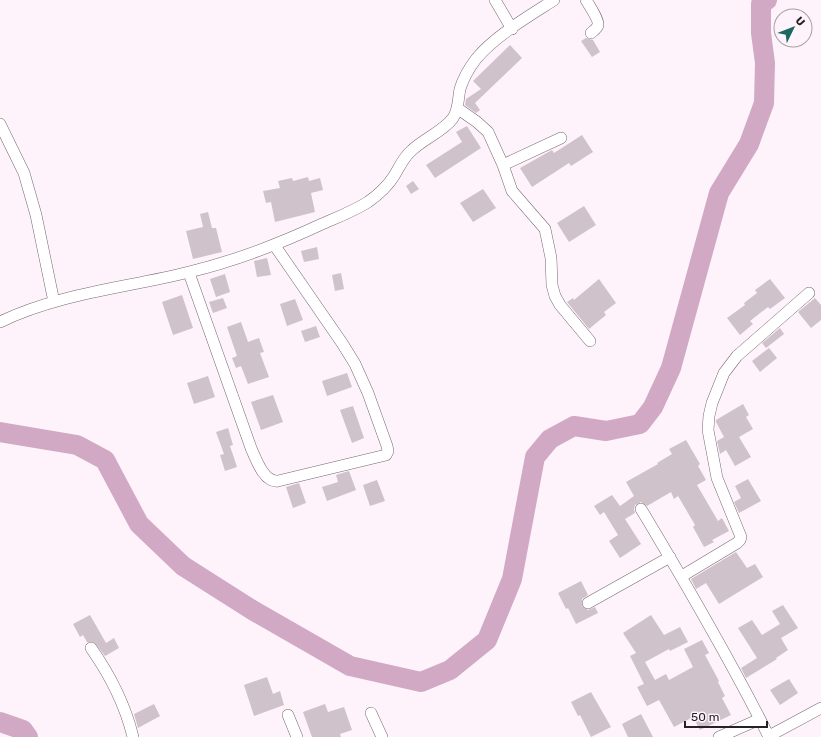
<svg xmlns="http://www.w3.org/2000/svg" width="821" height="737" viewBox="0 0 821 737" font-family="Rubik,sans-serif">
<rect width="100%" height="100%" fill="#fef3fa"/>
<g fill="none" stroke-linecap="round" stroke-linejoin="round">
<path stroke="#d1a9c5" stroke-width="20" d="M 0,432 L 77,445 L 105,460 L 139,524 L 183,566 L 254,611 L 350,666 L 421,682 L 450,670 L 487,640 L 512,579 L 535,457 L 550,439 L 574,426 L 606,431 L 640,424 L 653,407 L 671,368 L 719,193 L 749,144 L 764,103 L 765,63 L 761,33 L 761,4 L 767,0
M 0,722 L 23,730 L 28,737"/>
</g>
<path fill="#cfc2cb" d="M 586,38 L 593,40 L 600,52 L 592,57 L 581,41 Z
M 510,45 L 522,58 L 475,103 L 480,110 L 476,113 L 465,105 L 466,99 L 481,89 L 473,81 Z
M 467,126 L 481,148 L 435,178 L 426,165 L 462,142 L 456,132 Z
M 582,135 L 593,152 L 571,166 L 569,163 L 532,187 L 520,168 L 552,150 L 554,153 Z
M 308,177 L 309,181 L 320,178 L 323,190 L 311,193 L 315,212 L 275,222 L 271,202 L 266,203 L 263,191 L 280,188 L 278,181 L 292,178 L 293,181 Z
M 413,181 L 419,189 L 411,194 L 406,186 Z
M 483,189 L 496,208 L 473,222 L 460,203 Z
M 584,206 L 596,225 L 569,242 L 557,223 Z
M 208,212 L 212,228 L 216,228 L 222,252 L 193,259 L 186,231 L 203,227 L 200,214 Z
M 317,247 L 319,259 L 304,262 L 301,251 Z
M 267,258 L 271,275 L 257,277 L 254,261 Z
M 341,273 L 344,289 L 335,291 L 332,275 Z
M 225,274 L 230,292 L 216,297 L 210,279 Z
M 599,279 L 616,303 L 604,312 L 606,315 L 589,329 L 567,302 L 573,298 L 574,300 Z
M 770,279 L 785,298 L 770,309 L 768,307 L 750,321 L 753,324 L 740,335 L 727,318 L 745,305 L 744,303 L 757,293 L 755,290 Z
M 182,295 L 193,328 L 173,335 L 162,302 Z
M 223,298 L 227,308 L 213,313 L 209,302 Z
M 815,298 L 821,305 L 821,320 L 811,328 L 798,312 Z
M 295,299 L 303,320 L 287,326 L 280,304 Z
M 241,322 L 248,342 L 259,338 L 264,352 L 260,353 L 269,377 L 248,384 L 241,366 L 236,368 L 232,358 L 237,356 L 227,327 Z
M 316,326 L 320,337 L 305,342 L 301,331 Z
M 780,328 L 784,334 L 766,348 L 762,343 Z
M 769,348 L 777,358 L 760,372 L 752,361 Z
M 347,373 L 352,387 L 327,396 L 322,381 Z
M 208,376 L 215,397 L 194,404 L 187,383 Z
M 273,395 L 283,422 L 261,430 L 251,402 Z
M 743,404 L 749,415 L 746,417 L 753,429 L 739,437 L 751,457 L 735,466 L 726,450 L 720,454 L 717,441 L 724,437 L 716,422 L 716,420 Z
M 353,406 L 364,438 L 352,443 L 340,410 Z
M 228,428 L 233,445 L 230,446 L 237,467 L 225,471 L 220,455 L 224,454 L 216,432 Z
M 686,440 L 700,464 L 698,466 L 706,480 L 697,485 L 718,521 L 722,518 L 729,531 L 712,540 L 714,542 L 704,547 L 693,527 L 695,525 L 678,496 L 674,499 L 671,492 L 647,506 L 641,502 L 635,505 L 634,509 L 635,513 L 625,519 L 641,544 L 620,558 L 609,541 L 618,535 L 604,512 L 600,515 L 594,506 L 612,495 L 620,506 L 634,496 L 626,482 L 658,464 L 657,463 L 672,454 L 669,449 Z
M 349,471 L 356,490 L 327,501 L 322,487 L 338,482 L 336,475 Z
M 748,479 L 761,501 L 739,513 L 734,502 L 741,498 L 735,486 Z
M 377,480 L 385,501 L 370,506 L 363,485 Z
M 299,483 L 306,503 L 293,508 L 286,487 Z
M 736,552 L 747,568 L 755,564 L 763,577 L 719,604 L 706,583 L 696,589 L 691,579 Z
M 581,581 L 588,595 L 582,599 L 582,606 L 588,610 L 595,607 L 598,613 L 576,624 L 568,608 L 566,609 L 558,593 Z
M 783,605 L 798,628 L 781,638 L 788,650 L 776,658 L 777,659 L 746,678 L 741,668 L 757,658 L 738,628 L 752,620 L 762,635 L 780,624 L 772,611 Z
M 90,615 L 106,643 L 114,638 L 119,648 L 105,656 L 94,642 L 87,642 L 83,635 L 80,637 L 73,624 Z
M 651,615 L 664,635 L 680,627 L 688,642 L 670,651 L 669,649 L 645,662 L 655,680 L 666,674 L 669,680 L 693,667 L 684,649 L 702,640 L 709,653 L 705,655 L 719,681 L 718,682 L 725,696 L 722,698 L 731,715 L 700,730 L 693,717 L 674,727 L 659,700 L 647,706 L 637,687 L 644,684 L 630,656 L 636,653 L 623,633 Z
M 267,677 L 273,694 L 280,691 L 284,705 L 254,716 L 244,685 Z
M 789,679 L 798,693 L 780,705 L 770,690 Z
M 591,692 L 611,727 L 591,737 L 580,715 L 578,716 L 571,702 Z
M 154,704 L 160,716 L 138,728 L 134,714 Z
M 325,704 L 328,712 L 344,707 L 352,730 L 340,734 L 341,737 L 312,737 L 303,712 Z
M 641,714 L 653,737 L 628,737 L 622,724 Z"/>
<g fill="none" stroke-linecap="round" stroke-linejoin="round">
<defs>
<path id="minor" d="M 495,0 L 512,29
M 586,0 C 589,5 599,20 598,25 C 597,29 593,31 591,33
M 457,108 L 477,122 L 488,132 L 503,165 L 512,191 L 545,229 L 551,258 L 552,285 L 555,296 L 560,305 L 590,341
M 0,124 L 24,173 L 36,215 L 54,302
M 503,165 L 561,138
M 189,273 L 251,448 C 256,459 264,483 278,481 L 386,455 L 388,451 L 387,446 L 368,393 L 355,364 L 342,343 L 275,246
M 0,322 C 60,293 126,288 189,272 C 235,261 279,244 322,224 C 338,217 354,211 368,202 C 378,195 387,187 394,176 C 399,168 403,158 411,151 C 423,139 444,131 453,118 C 459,109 458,98 460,89 C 463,79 470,67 476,59 C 495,36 529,16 554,0
M 641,509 C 686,584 730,659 769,737
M 682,576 L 737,543 L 740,540 L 741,537 L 717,478 L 708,430 L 709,416 L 712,403 L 724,373 L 737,356 L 809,293
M 588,603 L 670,557
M 91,648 C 110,675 125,704 133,737
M 371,713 L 382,737
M 288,715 L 297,737
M 769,736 L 821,708
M 719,737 L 760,719"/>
</defs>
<use href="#minor" stroke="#756971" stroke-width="12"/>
<use href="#minor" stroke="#fff" stroke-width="11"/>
</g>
<g transform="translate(793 28) rotate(47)"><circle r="19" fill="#fef3fa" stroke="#a89fa4"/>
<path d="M0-3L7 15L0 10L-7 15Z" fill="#1c6761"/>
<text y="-6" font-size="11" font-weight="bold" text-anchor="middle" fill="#262124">U</text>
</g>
<path d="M685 721v6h82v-6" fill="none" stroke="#262124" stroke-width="2"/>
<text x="691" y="721" font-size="12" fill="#262124" stroke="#fef3fa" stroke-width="3" paint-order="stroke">50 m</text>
</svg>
